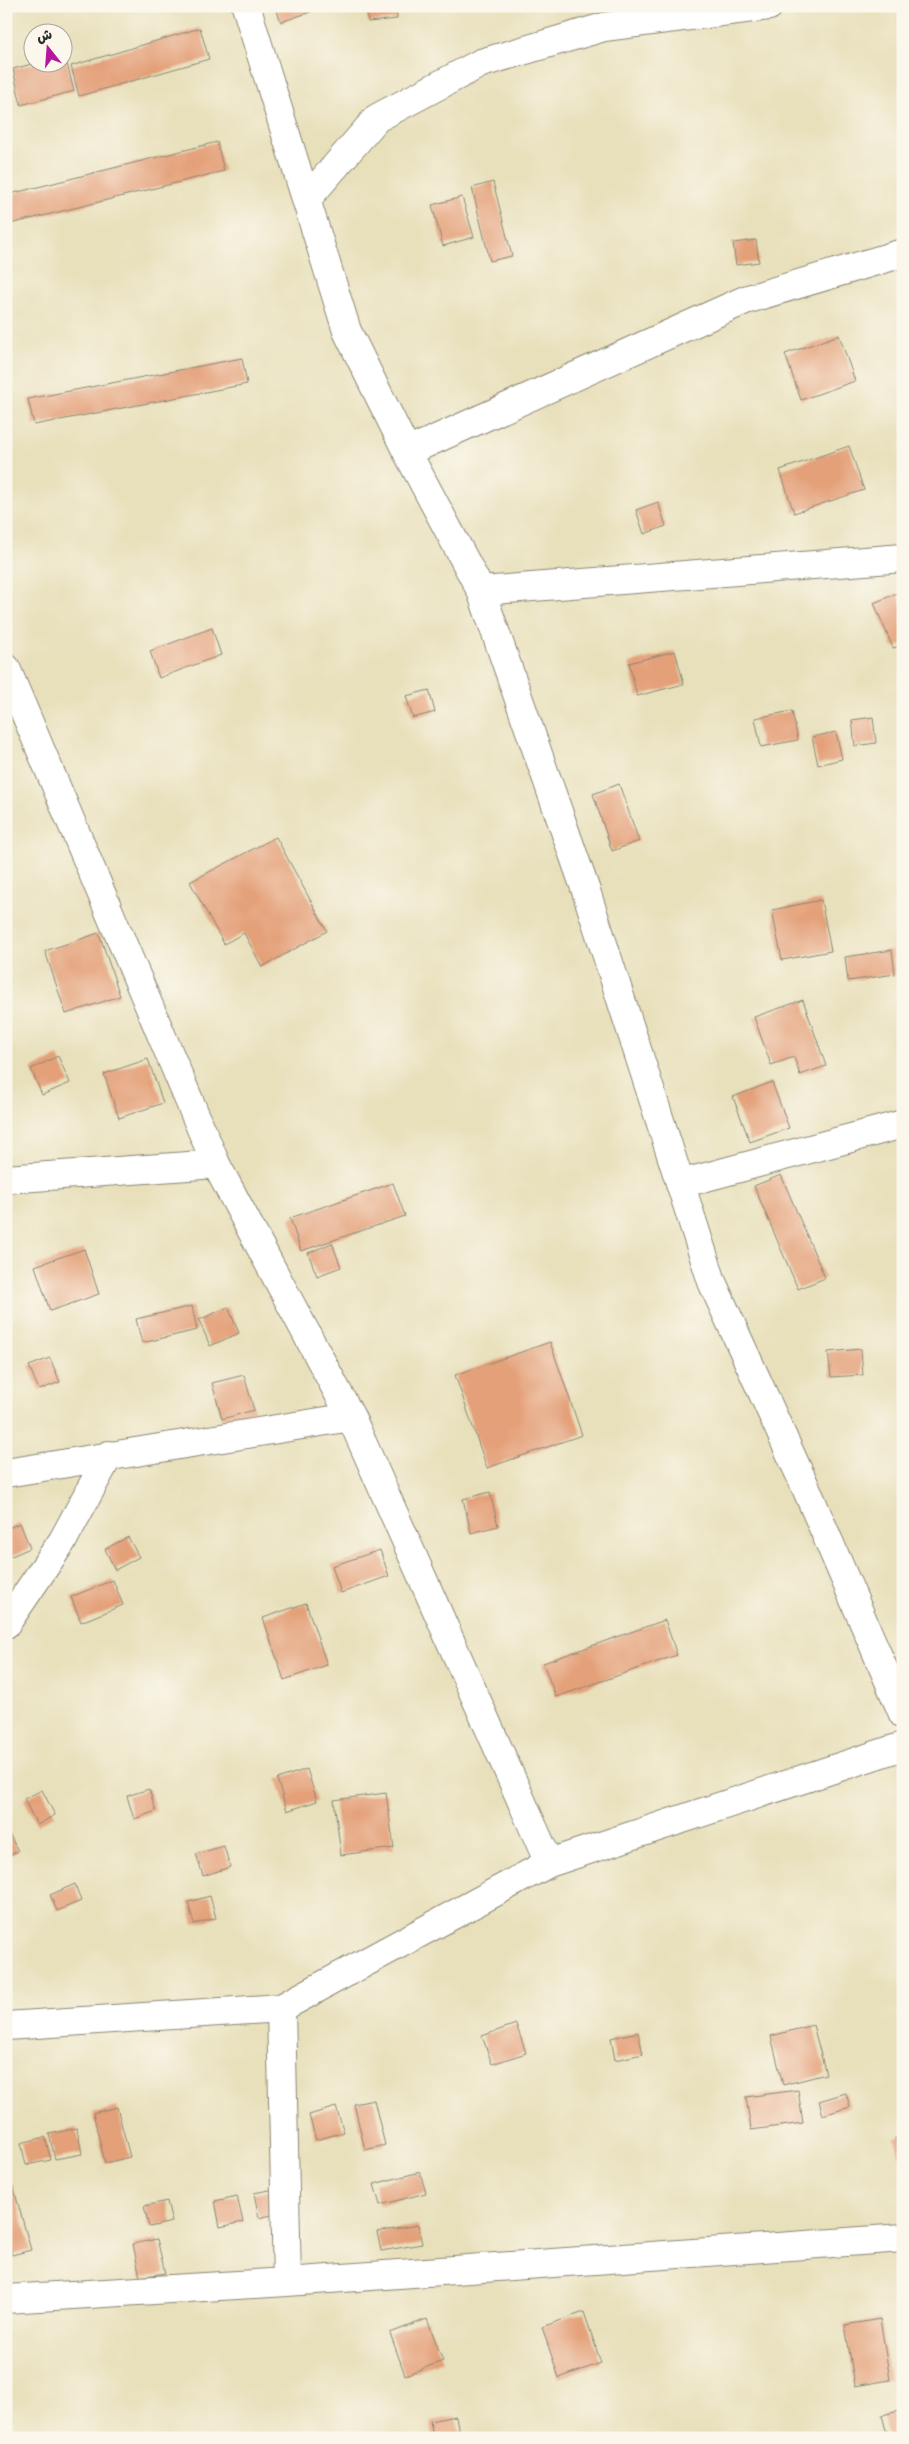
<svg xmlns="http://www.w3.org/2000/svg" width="909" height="2444" viewBox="0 0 909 2444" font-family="'Architects Daughter','Playpen Sans Arabic',sans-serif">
<rect width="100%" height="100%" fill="#fbf7ec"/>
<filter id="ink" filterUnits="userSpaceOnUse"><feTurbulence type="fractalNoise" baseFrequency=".02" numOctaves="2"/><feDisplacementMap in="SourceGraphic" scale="10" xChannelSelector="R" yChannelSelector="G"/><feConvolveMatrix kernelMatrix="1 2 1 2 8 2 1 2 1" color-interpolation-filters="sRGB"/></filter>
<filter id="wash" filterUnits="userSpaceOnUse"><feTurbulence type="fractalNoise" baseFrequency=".0096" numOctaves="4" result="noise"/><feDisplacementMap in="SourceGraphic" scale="20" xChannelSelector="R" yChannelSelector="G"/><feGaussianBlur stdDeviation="1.12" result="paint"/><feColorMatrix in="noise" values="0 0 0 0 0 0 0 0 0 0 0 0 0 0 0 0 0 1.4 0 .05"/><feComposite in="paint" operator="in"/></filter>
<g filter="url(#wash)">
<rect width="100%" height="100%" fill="#e8e0bb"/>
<g id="blocks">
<path fill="#e4a079" d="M 275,6 L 311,6 L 313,11 L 281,22 Z
M 366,6 L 396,6 L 397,19 L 368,22 Z
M 200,28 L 209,59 L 79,96 L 71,66 Z
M 62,56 L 65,56 L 74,91 L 21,105 L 13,69 L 39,62 L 62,62 Z
M 217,142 L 224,171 L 6,225 L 6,195 Z
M 493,182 L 512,256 L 490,261 L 472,188 Z
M 462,197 L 474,237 L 443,246 L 432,205 Z
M 756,240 L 759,262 L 736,265 L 733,243 Z
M 839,335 L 855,381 L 801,400 L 785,354 Z
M 242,358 L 247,384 L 34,425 L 28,399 Z
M 849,446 L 864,490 L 794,513 L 780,470 Z
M 658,502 L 666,526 L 644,534 L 636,510 Z
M 897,593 L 903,606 L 903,645 L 893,648 L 874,603 Z
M 212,628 L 221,655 L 159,678 L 150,651 Z
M 675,651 L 684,684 L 637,696 L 629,663 Z
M 429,690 L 435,712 L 413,718 L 406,696 Z
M 792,711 L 798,740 L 761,747 L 755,718 Z
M 873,717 L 876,743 L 855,746 L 852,720 Z
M 836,732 L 842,759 L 818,765 L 812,737 Z
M 619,784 L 639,841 L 612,851 L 593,794 Z
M 276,837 L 327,931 L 262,967 L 244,933 L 224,944 L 190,882 Z
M 821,900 L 831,951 L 782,960 L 772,910 Z
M 99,933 L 120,996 L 66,1014 L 45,951 Z
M 892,950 L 895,974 L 848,981 L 845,957 Z
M 803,1000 L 826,1066 L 800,1075 L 794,1057 L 771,1065 L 754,1017 Z
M 58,1056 L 70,1083 L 42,1095 L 31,1069 Z
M 148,1059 L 163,1103 L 119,1118 L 104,1074 Z
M 772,1082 L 789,1128 L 750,1142 L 733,1097 Z
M 781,1175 L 825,1278 L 798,1289 L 754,1186 Z
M 393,1183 L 405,1216 L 301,1251 L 290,1218 Z
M 332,1243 L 341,1267 L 317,1276 L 308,1253 Z
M 84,1249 L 99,1294 L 50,1311 L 35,1266 Z
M 192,1306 L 197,1330 L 142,1343 L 136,1319 Z
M 228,1307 L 239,1333 L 210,1346 L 199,1320 Z
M 550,1342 L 582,1435 L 487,1468 L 455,1375 Z
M 861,1349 L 863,1375 L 831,1377 L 828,1352 Z
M 50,1358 L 60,1382 L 39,1390 L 29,1366 Z
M 244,1375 L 254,1410 L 222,1419 L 212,1383 Z
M 490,1492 L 498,1526 L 471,1533 L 463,1499 Z
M 20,1523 L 30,1548 L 7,1558 L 6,1529 Z
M 128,1537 L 139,1557 L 115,1570 L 105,1549 Z
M 380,1550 L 389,1576 L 341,1593 L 332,1566 Z
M 113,1580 L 123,1605 L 81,1622 L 71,1597 Z
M 306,1603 L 327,1665 L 284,1680 L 263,1618 Z
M 665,1620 L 677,1655 L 556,1697 L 543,1663 Z
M 307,1769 L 317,1801 L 287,1811 L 277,1779 Z
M 149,1789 L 156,1811 L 134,1819 L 127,1796 Z
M 42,1790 L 55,1815 L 37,1825 L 24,1799 Z
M 386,1793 L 394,1848 L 341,1855 L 334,1800 Z
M 6,1828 L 18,1851 L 6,1857 Z
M 224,1846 L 230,1867 L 203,1876 L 196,1854 Z
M 75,1884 L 81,1901 L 57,1911 L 50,1895 Z
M 210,1896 L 216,1918 L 194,1924 L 188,1902 Z
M 516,2024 L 526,2053 L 492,2064 L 482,2036 Z
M 813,2025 L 826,2074 L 783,2085 L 771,2036 Z
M 638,2032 L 643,2054 L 615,2060 L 611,2038 Z
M 798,2090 L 803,2123 L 751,2130 L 746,2097 Z
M 846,2093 L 850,2107 L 823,2115 L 819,2101 Z
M 374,2100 L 385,2145 L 365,2150 L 354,2104 Z
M 117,2107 L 130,2157 L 105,2163 L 93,2113 Z
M 336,2107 L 344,2132 L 316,2140 L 309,2115 Z
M 77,2128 L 82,2154 L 55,2159 L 49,2134 Z
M 903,2136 L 903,2163 L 902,2163 L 895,2138 Z
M 45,2137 L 51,2160 L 26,2165 L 21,2143 Z
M 420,2172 L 426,2193 L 380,2205 L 374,2184 Z
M 13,2186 L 31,2250 L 12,2255 L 6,2232 L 6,2187 Z
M 275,2189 L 280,2213 L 259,2218 L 254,2193 Z
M 237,2196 L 243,2222 L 220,2227 L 215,2201 Z
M 167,2201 L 172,2222 L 149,2227 L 144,2206 Z
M 418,2225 L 422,2244 L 381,2251 L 377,2232 Z
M 157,2239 L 165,2273 L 140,2277 L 133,2244 Z
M 584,2312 L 601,2363 L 559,2378 L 542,2327 Z
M 427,2319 L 443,2361 L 405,2375 L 390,2333 Z
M 880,2319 L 890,2380 L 855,2386 L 845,2325 Z
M 903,2410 L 903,2438 L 888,2438 L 882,2415 Z
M 456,2416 L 460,2438 L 433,2438 L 430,2421 Z"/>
</g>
</g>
<g filter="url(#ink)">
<use href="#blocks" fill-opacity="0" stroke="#8a8673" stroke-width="1"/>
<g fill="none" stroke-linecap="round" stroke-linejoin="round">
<defs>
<path id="minor" d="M 246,6 L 347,331 L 407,452 L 481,591 L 586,891 L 712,1282 L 806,1488 L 903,1714
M 306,200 L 377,118 L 481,63 L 604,27 L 769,6
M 407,452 L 745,300 L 903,253
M 481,591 L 903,558
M 6,668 L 216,1164 L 351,1417 L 549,1863
M 6,1179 L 216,1164
M 680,1184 L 903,1124
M 6,1473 L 351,1417
M 6,1624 L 63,1540 L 109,1455
M 281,2008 L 287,2282
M 6,2026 L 281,2008 L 549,1863 L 903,1746
M 6,2299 L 287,2282 L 903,2238"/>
</defs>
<use href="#minor" stroke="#8a8673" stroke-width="30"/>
<use href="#minor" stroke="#fff" stroke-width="28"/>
</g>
</g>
<rect width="909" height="2444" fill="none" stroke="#fbf7ec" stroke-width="25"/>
<g transform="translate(48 48) rotate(343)"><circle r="24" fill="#fbf7ec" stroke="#a8a59f"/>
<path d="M0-4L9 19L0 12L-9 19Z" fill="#b5179e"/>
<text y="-8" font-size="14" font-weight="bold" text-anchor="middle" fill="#2b2b2b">ش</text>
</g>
</svg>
